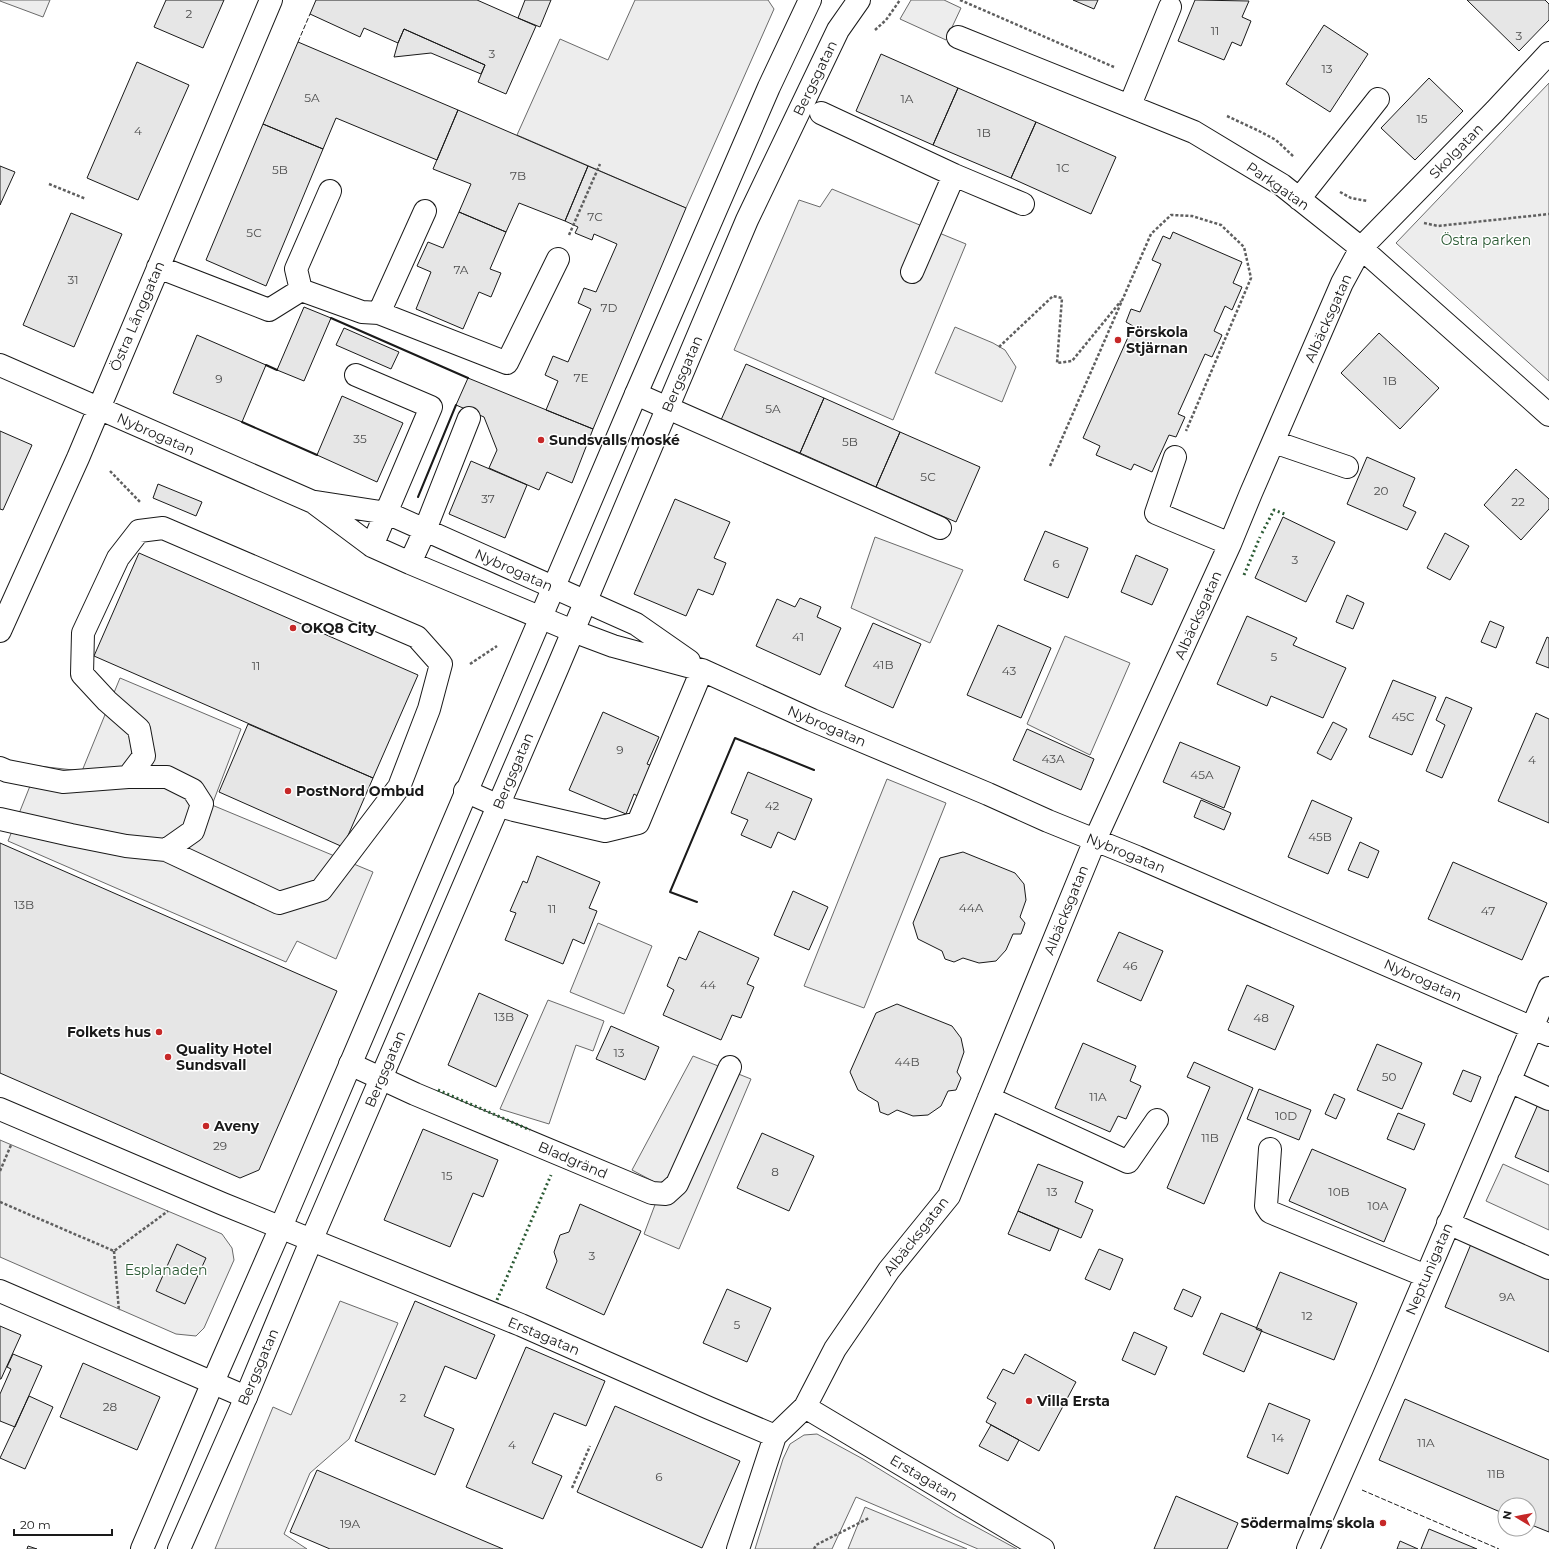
<svg xmlns="http://www.w3.org/2000/svg" width="1549" height="1549" viewBox="0 0 1549 1549" font-family="Montserrat,sans-serif">
<rect width="100%" height="100%" fill="#fff"/>
<path fill="#ededed" stroke="#6a6a6a" d="M 0,0 L 50,0 L 43,17 L 0,1 Z
M 635,0 L 768,0 L 774,9 L 686,208 L 517,135 L 560,39 L 608,60 Z
M 911,0 L 944,0 L 961,8 L 946,40 L 900,19 Z
M 1549,83 L 1549,381 L 1396,243 Z
M 832,189 L 966,244 L 893,420 L 734,350 L 799,200 L 820,207 Z
M 955,327 L 993,343 L 1005,350 L 1016,367 L 1002,402 L 935,373 Z
M 875,537 L 963,570 L 930,643 L 851,608 Z
M 1065,636 L 1130,663 L 1090,755 L 1027,724 Z
M 120,678 L 241,729 L 212,805 L 373,872 L 336,959 L 297,941 L 286,962 L 8,841 L 38,766 L 82,771 Z
M 887,779 L 946,803 L 864,1008 L 804,986 Z
M 598,923 L 652,946 L 624,1014 L 570,992 Z
M 548,1000 L 604,1021 L 593,1051 L 576,1045 L 549,1124 L 500,1109 Z
M 693,1056 L 751,1079 L 679,1249 L 644,1234 L 662,1186 L 632,1170 Z
M 0,1140 L 222,1234 L 232,1248 L 234,1260 L 204,1328 L 196,1336 L 176,1334 L 0,1257 Z
M 1503,1164 L 1549,1185 L 1549,1230 L 1486,1201 Z
M 340,1301 L 398,1323 L 349,1439 L 310,1473 L 284,1534 L 307,1549 L 215,1549 L 273,1407 L 291,1415 Z
M 817,1434 L 863,1459 L 956,1516 L 1017,1549 L 978,1549 L 856,1497 L 832,1549 L 755,1549 L 783,1459 L 790,1444 L 804,1435 Z
M 865,1507 L 967,1549 L 848,1549 Z"/>
<path fill="#e6e6e6" stroke="#1a1a1a" d="M 166,0 L 224,0 L 203,48 L 154,27 Z
M 316,0 L 477,0 L 536,26 L 506,94 L 478,82 L 485,65 L 404,29 L 398,43 L 364,28 L 360,37 L 310,14 Z
M 525,0 L 551,0 L 540,27 L 518,18 Z
M 1073,0 L 1098,0 L 1094,9 Z
M 1195,0 L 1249,1 L 1242,17 L 1251,21 L 1241,46 L 1232,42 L 1224,60 L 1178,41 Z
M 1467,0 L 1545,0 L 1549,4 L 1549,20 L 1519,51 Z
M 1324,25 L 1368,54 L 1330,112 L 1286,84 Z
M 404,29 L 485,65 L 481,74 L 431,53 L 394,57 L 398,43 Z
M 298,42 L 458,110 L 437,160 L 336,118 L 323,149 L 263,124 Z
M 881,54 L 958,88 L 933,145 L 856,111 Z
M 137,62 L 189,85 L 138,200 L 87,178 Z
M 1429,78 L 1463,111 L 1415,160 L 1381,128 Z
M 958,88 L 1036,122 L 1011,178 L 933,145 Z
M 458,110 L 588,166 L 565,221 L 519,203 L 506,232 L 459,212 L 471,184 L 433,169 Z
M 1036,122 L 1116,157 L 1091,214 L 1011,178 Z
M 263,124 L 323,149 L 266,286 L 206,260 Z
M 0,166 L 15,172 L 0,205 Z
M 588,166 L 686,208 L 593,429 L 546,410 L 558,381 L 545,375 L 553,356 L 568,362 L 591,309 L 578,303 L 584,288 L 596,292 L 617,244 L 594,234 L 592,240 L 575,233 L 578,227 L 565,221 Z
M 459,212 L 506,232 L 490,269 L 501,273 L 491,297 L 479,292 L 463,329 L 416,309 L 431,272 L 417,266 L 428,242 L 443,248 Z
M 71,213 L 122,234 L 74,347 L 23,325 Z
M 1173,232 L 1242,262 L 1233,283 L 1242,287 L 1232,310 L 1225,306 L 1214,331 L 1222,335 L 1212,357 L 1205,354 L 1178,414 L 1185,417 L 1176,437 L 1169,435 L 1152,472 L 1134,464 L 1131,470 L 1096,455 L 1100,446 L 1083,438 L 1133,326 L 1126,322 L 1131,309 L 1140,312 L 1161,264 L 1152,260 L 1163,236 L 1170,239 Z
M 304,307 L 331,318 L 304,381 L 277,370 Z
M 344,328 L 399,352 L 391,369 L 336,345 Z
M 1379,333 L 1439,388 L 1400,429 L 1341,373 Z
M 197,335 L 266,365 L 242,422 L 173,393 Z
M 746,364 L 824,398 L 800,453 L 721,420 Z
M 468,378 L 593,429 L 572,483 L 547,472 L 539,490 L 489,468 L 497,450 L 484,417 L 456,405 Z
M 342,396 L 403,423 L 377,482 L 317,455 Z
M 824,398 L 900,432 L 876,487 L 800,453 Z
M 0,431 L 32,445 L 3,510 L 0,509 Z
M 900,432 L 980,467 L 956,522 L 876,487 Z
M 1367,457 L 1415,478 L 1403,506 L 1416,512 L 1407,530 L 1347,504 Z
M 471,461 L 527,485 L 505,538 L 449,514 Z
M 1516,469 L 1549,499 L 1549,509 L 1521,540 L 1484,505 Z
M 158,484 L 202,502 L 196,516 L 153,498 Z
M 675,499 L 730,522 L 714,558 L 726,563 L 713,595 L 698,589 L 686,616 L 634,594 Z
M 1283,517 L 1335,542 L 1306,602 L 1255,578 Z
M 1045,531 L 1088,548 L 1068,598 L 1024,580 Z
M 1445,533 L 1469,546 L 1450,580 L 1427,568 Z
M 139,553 L 418,675 L 373,778 L 94,656 Z
M 1136,555 L 1168,569 L 1152,605 L 1121,592 Z
M 1347,595 L 1364,603 L 1353,629 L 1336,622 Z
M 800,598 L 821,607 L 817,617 L 841,628 L 820,675 L 756,646 L 777,599 L 795,607 Z
M 1247,616 L 1297,638 L 1293,645 L 1346,668 L 1323,718 L 1271,696 L 1267,706 L 1217,684 Z
M 1490,621 L 1504,627 L 1496,648 L 1481,642 Z
M 873,623 L 921,644 L 893,708 L 845,686 Z
M 998,625 L 1051,648 L 1021,718 L 967,695 Z
M 1547,637 L 1549,638 L 1549,668 L 1536,663 Z
M 1393,680 L 1436,697 L 1412,755 L 1369,737 Z
M 1446,697 L 1472,708 L 1442,778 L 1426,771 L 1445,725 L 1436,720 Z
M 603,712 L 659,737 L 647,764 L 657,768 L 643,799 L 634,794 L 626,814 L 569,790 Z
M 1536,713 L 1549,719 L 1549,823 L 1498,801 Z
M 1333,722 L 1347,729 L 1331,760 L 1317,753 Z
M 248,724 L 373,778 L 343,847 L 219,792 Z
M 1027,729 L 1094,759 L 1081,790 L 1013,760 Z
M 1180,742 L 1240,767 L 1224,808 L 1163,782 Z
M 748,772 L 812,799 L 795,840 L 778,832 L 771,848 L 741,835 L 748,820 L 731,813 Z
M 1201,800 L 1231,813 L 1224,830 L 1194,817 Z
M 1312,800 L 1352,818 L 1328,874 L 1288,857 Z
M 1360,842 L 1379,851 L 1368,878 L 1348,870 Z
M 0,843 L 337,991 L 259,1170 L 240,1178 L 0,1073 Z
M 963,852 L 1015,873 L 1024,884 L 1026,900 L 1020,917 L 1025,923 L 1021,934 L 1013,934 L 1006,950 L 996,961 L 979,963 L 963,958 L 954,962 L 945,959 L 942,951 L 918,939 L 913,923 L 940,858 Z
M 537,856 L 600,882 L 589,908 L 597,911 L 584,944 L 573,939 L 563,964 L 505,940 L 516,913 L 510,911 L 523,881 L 527,883 Z
M 1453,862 L 1547,903 L 1522,960 L 1428,919 Z
M 793,891 L 828,907 L 809,950 L 774,935 Z
M 699,931 L 759,958 L 747,984 L 754,987 L 741,1018 L 732,1015 L 721,1040 L 663,1015 L 674,990 L 667,986 L 679,957 L 686,960 Z
M 1119,932 L 1163,951 L 1141,1001 L 1097,981 Z
M 1247,985 L 1294,1006 L 1275,1050 L 1228,1030 Z
M 479,993 L 528,1015 L 496,1087 L 448,1065 Z
M 897,1004 L 952,1026 L 961,1038 L 964,1052 L 957,1072 L 961,1078 L 956,1090 L 948,1091 L 941,1106 L 928,1115 L 913,1116 L 897,1110 L 888,1115 L 880,1112 L 878,1102 L 858,1090 L 850,1072 L 876,1013 Z
M 611,1026 L 659,1047 L 645,1080 L 596,1059 Z
M 1083,1043 L 1136,1066 L 1130,1081 L 1141,1086 L 1126,1119 L 1118,1116 L 1110,1132 L 1055,1108 Z
M 1377,1044 L 1422,1063 L 1402,1109 L 1357,1090 Z
M 1194,1062 L 1253,1088 L 1204,1204 L 1167,1188 L 1210,1087 L 1187,1077 Z
M 1463,1070 L 1481,1077 L 1471,1102 L 1453,1094 Z
M 1259,1089 L 1311,1110 L 1299,1140 L 1247,1119 Z
M 1334,1094 L 1345,1099 L 1336,1119 L 1325,1114 Z
M 1539,1102 L 1549,1106 L 1549,1172 L 1515,1157 Z
M 1398,1113 L 1425,1124 L 1414,1150 L 1387,1139 Z
M 423,1129 L 498,1160 L 483,1197 L 473,1193 L 450,1247 L 384,1220 Z
M 762,1133 L 814,1156 L 789,1211 L 737,1188 Z
M 1312,1149 L 1406,1189 L 1384,1242 L 1289,1201 Z
M 1038,1164 L 1083,1182 L 1075,1202 L 1093,1210 L 1081,1238 L 1018,1211 Z
M 580,1204 L 641,1231 L 604,1315 L 546,1288 L 557,1261 L 554,1252 L 560,1235 L 569,1232 Z
M 1018,1211 L 1059,1229 L 1050,1251 L 1008,1234 Z
M 177,1244 L 206,1258 L 185,1304 L 156,1291 Z
M 1471,1244 L 1549,1277 L 1549,1352 L 1445,1307 Z
M 1099,1249 L 1123,1259 L 1110,1290 L 1085,1279 Z
M 1280,1272 L 1357,1303 L 1334,1360 L 1256,1329 Z
M 727,1289 L 771,1308 L 747,1362 L 703,1343 Z
M 1183,1289 L 1201,1297 L 1192,1317 L 1174,1309 Z
M 415,1301 L 495,1335 L 476,1379 L 445,1366 L 424,1416 L 454,1429 L 435,1475 L 355,1441 Z
M 1221,1313 L 1262,1330 L 1244,1372 L 1203,1354 Z
M 0,1326 L 21,1335 L 1,1379 L 0,1379 Z
M 1134,1332 L 1167,1347 L 1155,1375 L 1122,1360 Z
M 526,1347 L 605,1381 L 586,1426 L 554,1413 L 532,1463 L 562,1476 L 543,1519 L 466,1487 Z
M 13,1354 L 42,1366 L 15,1427 L 0,1421 L 0,1394 L 11,1369 L 7,1367 Z
M 1025,1354 L 1076,1382 L 1039,1451 L 986,1422 L 996,1403 L 987,1398 L 1003,1369 L 1014,1374 Z
M 83,1363 L 160,1397 L 137,1450 L 60,1417 Z
M 29,1396 L 53,1407 L 25,1469 L 0,1458 Z
M 1405,1399 L 1549,1460 L 1549,1532 L 1529,1524 L 1529,1505 L 1505,1505 L 1505,1514 L 1379,1460 Z
M 1269,1403 L 1310,1420 L 1288,1474 L 1247,1457 Z
M 615,1406 L 740,1461 L 702,1548 L 577,1492 Z
M 991,1425 L 1019,1440 L 1008,1461 L 979,1446 Z
M 317,1470 L 503,1549 L 330,1549 L 290,1532 Z
M 1176,1496 L 1238,1523 L 1227,1549 L 1154,1549 Z
M 1429,1529 L 1477,1549 L 1421,1549 Z
M 1400,1541 L 1418,1549 L 1397,1549 Z
M 28,1546 L 37,1549 L 27,1549 Z"/>
<g fill="none" stroke-linecap="round" stroke-linejoin="round">
<defs>
<path id="minor" d="M 958,37 L 1194,132 L 1282,185 L 1361,248 L 1549,415
M 1130,105 L 1170,7
M 821,113 L 954,175 L 1023,204
M 1299,199 L 1378,99
M 158,267 L 269,310 L 301,290 L 362,312 L 379,313 L 507,363 L 558,259
M 912,272 L 954,175
M 301,290 L 296,269 L 330,191
M 379,313 L 425,211
M 0,365 L 313,502 L 372,546 L 410,563 L 573,631 L 613,646 L 702,670 L 812,720 L 988,794 L 1048,821 L 1137,857 L 1549,1035
M 356,375 L 431,407 L 372,546
M 636,394 L 940,528
M 1274,442 L 1347,467
M 1175,457 L 1156,513 L 1230,544
M 316,502 L 387,513 L 636,624 L 689,661
M 410,563 L 425,530 L 469,418
M 0,631 L 78,458 L 271,0
M 0,768 L 7,771 L 63,782 L 128,777 L 167,777 L 193,790 L 202,804 L 193,831 L 166,850 L 126,846 L 71,835 L 0,819
M 128,777 L 144,756 L 139,729 L 107,701 L 82,674 L 83,633 L 118,558 L 139,531 L 163,528 L 417,637 L 441,664 L 429,709 L 399,787 L 321,890 L 279,903 L 166,850
M 465,791 L 499,806 L 514,810 L 605,831 L 638,823 L 702,670
M 350,1064 L 415,1094 L 652,1193 L 666,1194 L 677,1184 L 730,1067
M 1509,1081 L 1549,1099
M 989,1098 L 1128,1162 L 1157,1120
M 0,1109 L 223,1204 L 521,1325 L 709,1408 L 775,1436
M 1270,1149 L 1266,1206 L 1270,1212 L 1426,1276
M 1448,1223 L 1549,1268
M 0,1291 L 246,1397
M 805,1407 L 1043,1549
M 738,1549 L 775,1436 L 805,1407 L 835,1349 L 889,1270 L 949,1196 L 1095,840 L 1230,544 L 1251,493 L 1342,283 L 1361,248 L 1495,111 L 1549,53
M 1308,1549 L 1383,1378 L 1549,988"/>
<path id="highway" d="M 142,1549 L 213,1382 L 284,1220 L 636,394 L 769,87 L 810,0
M 179,1549 L 246,1397 L 311,1241 L 557,669 L 747,220 L 838,30 L 859,0"/>
</defs>
<use href="#minor" stroke="#1a1a1a" stroke-width="24"/>
<use href="#highway" stroke="#1a1a1a" stroke-width="24"/>
<path stroke="#5f5f5f" stroke-width="2.5" stroke-dasharray="3 2" stroke-linecap="butt" d="M 960,0 L 1114,67
M 875,30 L 886,20 L 900,0
M 1227,116 L 1259,131 L 1276,140 L 1294,157
M 49,184 L 86,199
M 1340,192 L 1351,198 L 1367,201
M 1424,223 L 1438,226 L 1549,214
M 569,235 L 600,164
M 999,347 L 1053,296 L 1062,298 L 1057,363 L 1072,361 L 1121,301
M 1050,466 L 1151,234 L 1171,215 L 1192,216 L 1221,225 L 1244,247 L 1251,278 L 1186,431
M 110,471 L 140,502
M 470,664 L 497,646
M 0,1171 L 11,1145
M 0,1202 L 114,1251 L 168,1211
M 114,1251 L 119,1311
M 572,1488 L 590,1446
M 814,1549 L 816,1545 L 869,1518"/>
<use href="#minor" stroke="#fff" stroke-width="22"/>
<use href="#highway" stroke="#fff" stroke-width="22"/>
<path stroke="#2b5a34" stroke-width="3" stroke-dasharray="2 3" stroke-linecap="butt" d="M 1262,533 L 1274,510 L 1287,515
M 1244,575 L 1260,537
M 438,1090 L 530,1130
M 497,1300 L 551,1175"/>
<path stroke="#1a1a1a" stroke-width="1" stroke-dasharray="5 2" stroke-linecap="butt" d="M 298,42 L 310,14
M 1362,1490 L 1499,1549"/>
<path stroke="#1a1a1a" stroke-width="2" d="M 331,318 L 468,378
M 266,365 L 277,370
M 242,422 L 317,455
M 418,497 L 456,405
M 697,902 L 670,892 L 735,738 L 814,770"/>
</g>
<g fill="#c62828" stroke="#fff" stroke-width="1.5">
<circle cx="1118" cy="340" r="4"/>
<circle cx="541" cy="440" r="4"/>
<circle cx="293" cy="628" r="4"/>
<circle cx="288" cy="791" r="4"/>
<circle cx="159" cy="1032" r="4"/>
<circle cx="168" cy="1057" r="4"/>
<circle cx="206" cy="1126" r="4"/>
<circle cx="1029" cy="1401" r="4"/>
<circle cx="1383" cy="1523" r="4"/>
</g>
<g text-anchor="middle" stroke-width="3" stroke-linejoin="round" paint-order="stroke">
<g font-size="12" fill="#4d4d4d">
<text x="189" y="18">2</text>
<text x="1215" y="35">11</text>
<text x="1519" y="40">3</text>
<text x="492" y="58">3</text>
<text x="1327" y="73">13</text>
<text x="312" y="102">5A</text>
<text x="907" y="103">1A</text>
<text x="1422" y="123">15</text>
<text x="138" y="135">4</text>
<text x="984" y="137">1B</text>
<text x="1063" y="172">1C</text>
<text x="280" y="174">5B</text>
<text x="518" y="180">7B</text>
<text x="595" y="221">7C</text>
<text x="254" y="237">5C</text>
<text x="461" y="274">7A</text>
<text x="73" y="284">31</text>
<text x="609" y="312">7D</text>
<text x="581" y="382">7E</text>
<text x="219" y="383">9</text>
<text x="1390" y="385">1B</text>
<text x="773" y="413">5A</text>
<text x="360" y="443">35</text>
<text x="850" y="446">5B</text>
<text x="928" y="481">5C</text>
<text x="1381" y="495">20</text>
<text x="488" y="503">37</text>
<text x="1518" y="506">22</text>
<text x="1295" y="564">3</text>
<text x="1056" y="568">6</text>
<text x="798" y="641">41</text>
<text x="1274" y="661">5</text>
<text x="883" y="669">41B</text>
<text x="256" y="670">11</text>
<text x="1009" y="675">43</text>
<text x="1403" y="721">45C</text>
<text x="620" y="754">9</text>
<text x="1053" y="763">43A</text>
<text x="1532" y="764">4</text>
<text x="1202" y="779">45A</text>
<text x="772" y="810">42</text>
<text x="1320" y="841">45B</text>
<text x="24" y="909">13B</text>
<text x="971" y="912">44A</text>
<text x="552" y="913">11</text>
<text x="1488" y="915">47</text>
<text x="1130" y="970">46</text>
<text x="708" y="989">44</text>
<text x="504" y="1021">13B</text>
<text x="1261" y="1022">48</text>
<text x="619" y="1057">13</text>
<text x="907" y="1066">44B</text>
<text x="1389" y="1081">50</text>
<text x="1098" y="1101">11A</text>
<text x="1286" y="1120">10D</text>
<text x="1210" y="1142">11B</text>
<text x="220" y="1150">29</text>
<text x="775" y="1176">8</text>
<text x="447" y="1180">15</text>
<text x="1052" y="1196">13</text>
<text x="1339" y="1196">10B</text>
<text x="1378" y="1210">10A</text>
<text x="592" y="1260">3</text>
<text x="1507" y="1301">9A</text>
<text x="1307" y="1320">12</text>
<text x="737" y="1329">5</text>
<text x="403" y="1402">2</text>
<text x="110" y="1411">28</text>
<text x="1278" y="1442">14</text>
<text x="1426" y="1447">11A</text>
<text x="512" y="1449">4</text>
<text x="1496" y="1478">11B</text>
<text x="659" y="1481">6</text>
<text x="350" y="1528">19A</text>
</g>
<g font-size="14" fill="#1a1a1a" stroke="#fff">
<text transform="translate(815 78) rotate(-64)" y="5">Bergsgatan</text>
<text transform="translate(1456 151) rotate(-46)" y="5">Skolgatan</text>
<text transform="translate(1278 186) rotate(35)" y="5">Parkgatan</text>
<text transform="translate(137 316) rotate(-67)" y="5">Östra Långgatan</text>
<text transform="translate(1328 318) rotate(-66)" y="5">Albäcksgatan</text>
<text transform="translate(682 374) rotate(-67)" y="5">Bergsgatan</text>
<text transform="translate(156 434) rotate(24)" y="5">Nybrogatan</text>
<text transform="translate(514 570) rotate(24)" y="5">Nybrogatan</text>
<text transform="translate(1198 615) rotate(-66)" y="5">Albäcksgatan</text>
<text transform="translate(827 726) rotate(23)" y="5">Nybrogatan</text>
<text transform="translate(513 771) rotate(-67)" y="5">Bergsgatan</text>
<text transform="translate(1126 853) rotate(22)" y="5">Nybrogatan</text>
<text transform="translate(1066 910) rotate(-68)" y="5">Albäcksgatan</text>
<text transform="translate(1423 980) rotate(24)" y="5">Nybrogatan</text>
<text transform="translate(385 1069) rotate(-67)" y="5">Bergsgatan</text>
<text transform="translate(573 1160) rotate(23)" y="5">Bladgränd</text>
<text transform="translate(916 1236) rotate(-52)" y="5">Albäcksgatan</text>
<text transform="translate(1429 1269) rotate(-67)" y="5">Neptunigatan</text>
<text transform="translate(544 1336) rotate(23)" y="5">Erstagatan</text>
<text transform="translate(258 1367) rotate(-67)" y="5">Bergsgatan</text>
<text transform="translate(924 1478) rotate(31)" y="5">Erstagatan</text>
</g>
<g font-size="14" fill="#2b5a34" stroke="#fff">
<text x="1486" y="245">Östra parken</text>
<text x="166" y="1275">Esplanaden</text>
</g>
<g font-size="14" font-weight="bold" fill="#1a1a1a" stroke="#fff" text-anchor="start">
<text x="1126" y="337">Förskola<tspan x="1126" dy="16">Stjärnan</tspan></text>
<text x="549" y="445">Sundsvalls moské</text>
<text x="301" y="633">OKQ8 City</text>
<text x="296" y="796">PostNord Ombud</text>
<text x="151" y="1037" text-anchor="end">Folkets hus</text>
<text x="176" y="1054">Quality Hotel<tspan x="176" dy="16">Sundsvall</tspan></text>
<text x="214" y="1131">Aveny</text>
<text x="1037" y="1406">Villa Ersta</text>
<text x="1375" y="1528" text-anchor="end">Södermalms skola</text>
</g>
</g>
<g transform="translate(1517 1517) rotate(280)"><circle r="19" fill="#ffffff" stroke="#a3a3a3"/>
<path d="M0-3L7 15L0 10L-7 15Z" fill="#c62828"/>
<text y="-6" font-size="11" font-weight="bold" text-anchor="middle" fill="#1a1a1a">N</text>
</g>
<path d="M14 1529v6h98v-6" fill="none" stroke="#1a1a1a" stroke-width="2"/>
<text x="20" y="1529" font-size="12" fill="#1a1a1a" stroke="#ffffff" stroke-width="3" paint-order="stroke">20 m</text>
</svg>
